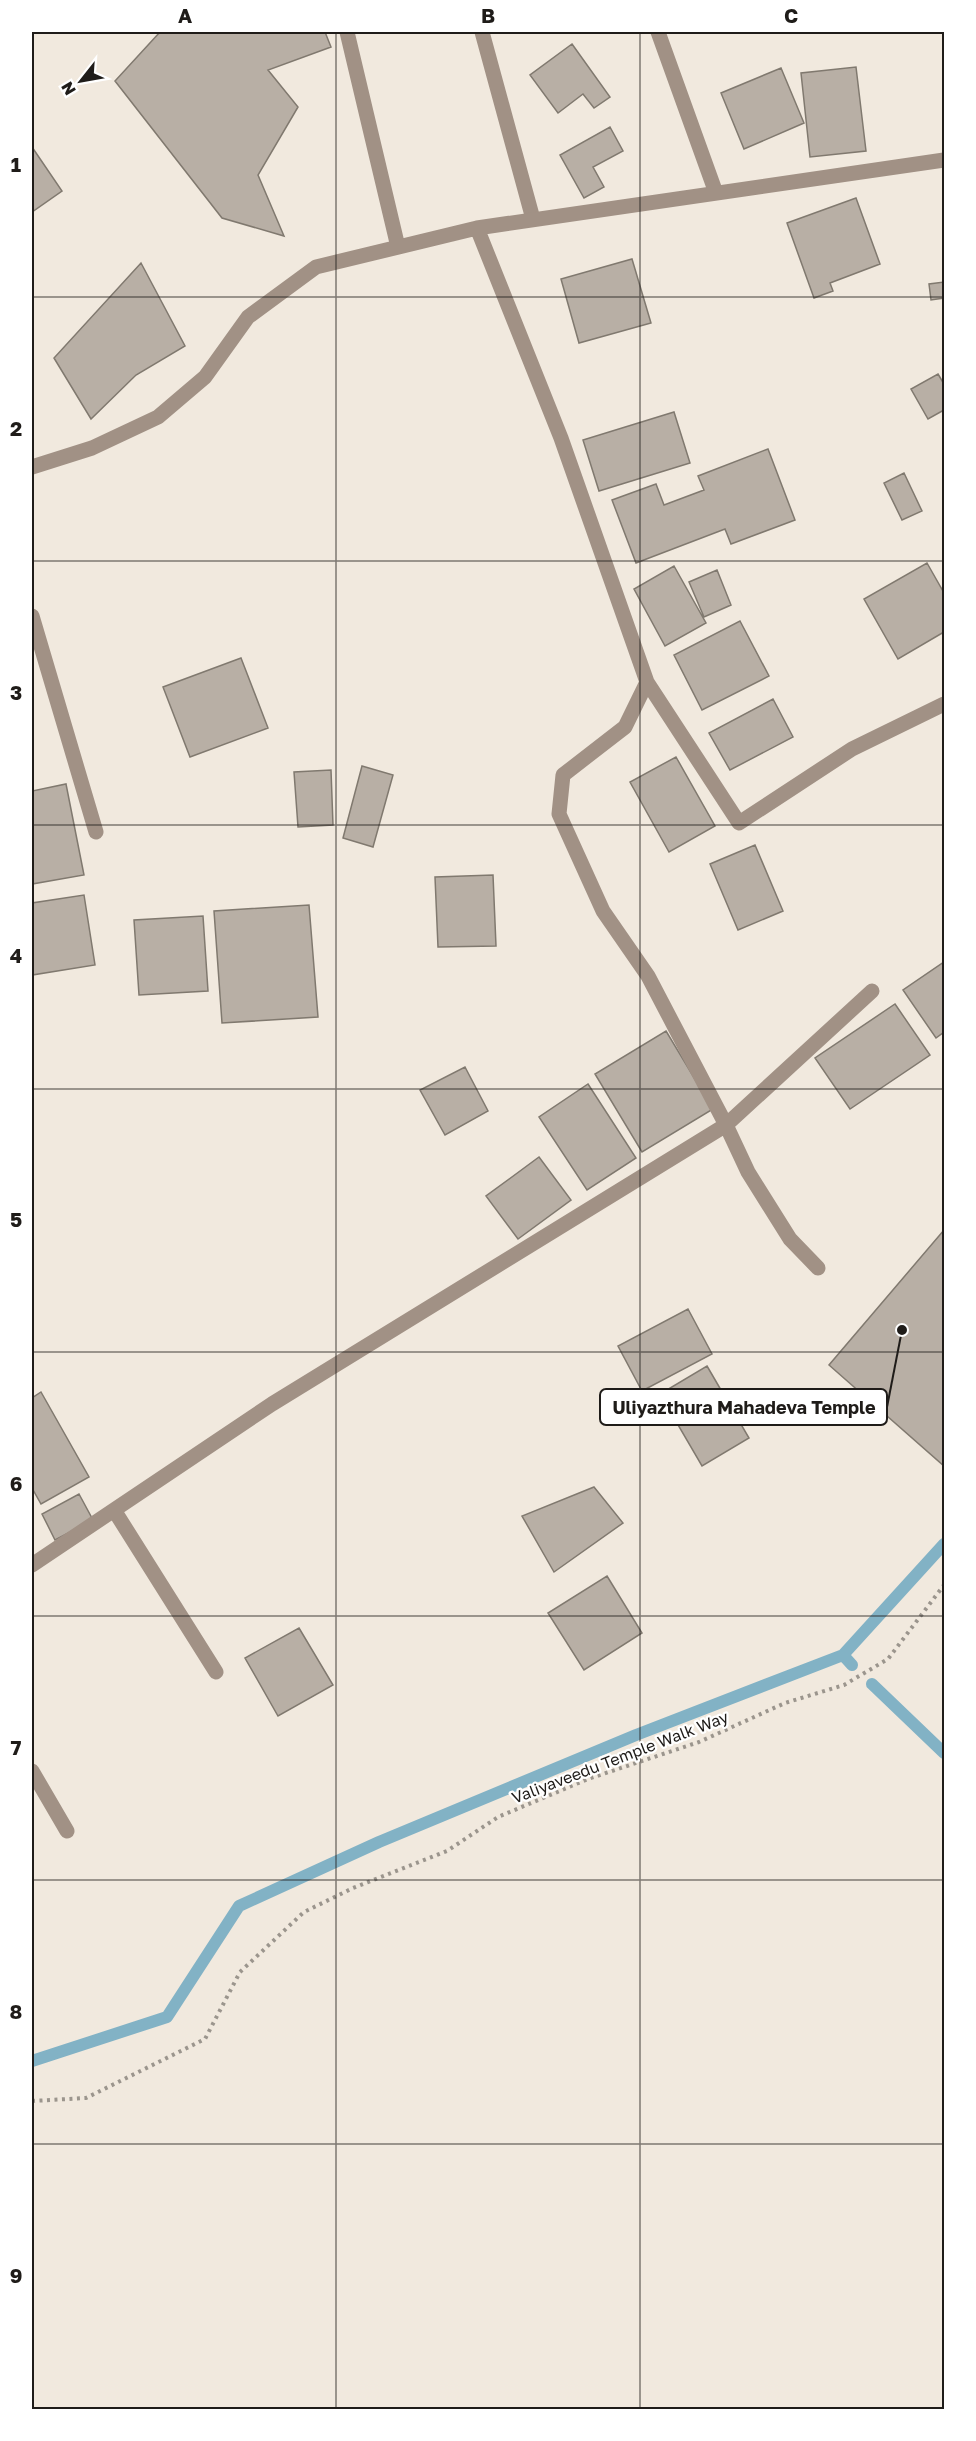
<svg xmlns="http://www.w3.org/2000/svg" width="976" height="2441" viewBox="0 0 976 2441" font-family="'Golos Text',sans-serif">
<rect width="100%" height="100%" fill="#f1e9de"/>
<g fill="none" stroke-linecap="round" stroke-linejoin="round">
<path stroke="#82b2c5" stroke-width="12" d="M 843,1655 L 852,1665
M 872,1684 L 944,1753
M 32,2061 L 167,2017 L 239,1906 L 379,1842 L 636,1735 L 843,1655 L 944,1544"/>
</g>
<path fill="#b8afa5" stroke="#80796f" stroke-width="1.5" d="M 160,32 L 325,32 L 331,47 L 268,70 L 298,107 L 258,175 L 284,236 L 222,218 L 115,81 Z
M 572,44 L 610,97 L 594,108 L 583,94 L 558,113 L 530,75 Z
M 856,67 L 866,151 L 810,157 L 801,73 Z
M 781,68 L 804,123 L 744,149 L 721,93 Z
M 610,127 L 623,151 L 593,167 L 604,187 L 584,198 L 560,155 Z
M 32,147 L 62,191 L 32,212 Z
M 856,198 L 880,264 L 830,283 L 833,291 L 814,298 L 787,223 Z
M 632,259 L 651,323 L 579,343 L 561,279 Z
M 141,263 L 185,346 L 136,375 L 91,419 L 54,358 Z
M 944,282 L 944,298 L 931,300 L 929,284 Z
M 938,374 L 944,384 L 944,410 L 928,419 L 911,389 Z
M 674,412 L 690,463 L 599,491 L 583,440 Z
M 768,449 L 795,520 L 731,544 L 725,529 L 636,563 L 612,500 L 656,484 L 664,505 L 704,490 L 698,476 Z
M 904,473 L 922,511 L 902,520 L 884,483 Z
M 927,563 L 944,593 L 944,632 L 898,659 L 864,599 Z
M 674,566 L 706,623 L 665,646 L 634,589 Z
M 717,570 L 731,605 L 704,617 L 689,582 Z
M 740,621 L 769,676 L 702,710 L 674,655 Z
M 241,658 L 268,728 L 190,757 L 163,687 Z
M 773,699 L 793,737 L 730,770 L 709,733 Z
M 676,757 L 715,826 L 669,852 L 630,782 Z
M 362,766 L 393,775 L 373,847 L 343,838 Z
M 331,770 L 333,825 L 298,827 L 294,772 Z
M 66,784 L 84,875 L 32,884 L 32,791 Z
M 755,845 L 783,911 L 738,930 L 710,864 Z
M 493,875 L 496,946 L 438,947 L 435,877 Z
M 84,895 L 95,965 L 32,975 L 32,903 Z
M 309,905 L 318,1017 L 222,1023 L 214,911 Z
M 203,916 L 208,991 L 139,995 L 134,920 Z
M 944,962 L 944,1032 L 936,1038 L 903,990 Z
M 895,1004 L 930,1055 L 850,1109 L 815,1058 Z
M 666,1031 L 713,1109 L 642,1152 L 595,1074 Z
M 465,1067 L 488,1111 L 445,1135 L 420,1090 Z
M 588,1084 L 636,1158 L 587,1190 L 539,1117 Z
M 539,1157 L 571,1200 L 518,1239 L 486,1196 Z
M 944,1230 L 944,1466 L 829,1365 Z
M 688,1309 L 712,1354 L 642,1391 L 618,1346 Z
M 707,1366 L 749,1438 L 702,1466 L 660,1394 Z
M 41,1392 L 89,1477 L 41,1504 L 32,1488 L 32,1398 Z
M 594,1487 L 623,1523 L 554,1572 L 522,1516 Z
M 79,1494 L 93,1520 L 55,1540 L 42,1514 Z
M 607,1576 L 642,1633 L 584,1670 L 548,1613 Z
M 299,1628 L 333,1685 L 278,1716 L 245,1658 Z"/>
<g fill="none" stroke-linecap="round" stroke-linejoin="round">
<path stroke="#9b958d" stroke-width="4" stroke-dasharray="3 4.5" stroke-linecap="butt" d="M 32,2101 L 86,2098 L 205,2039 L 240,1972 L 304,1912 L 353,1888 L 447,1851 L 498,1817 L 588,1779 L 699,1742 L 785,1703 L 844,1685 L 888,1659 L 944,1585"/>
<path stroke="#a19185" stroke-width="15" d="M 482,32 L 533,219"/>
<path stroke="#a19185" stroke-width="15" d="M 347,32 L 398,247
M 658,32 L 716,193
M 32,467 L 92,448 L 158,417 L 205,377 L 248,317 L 316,267 L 477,228
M 32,616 L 96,832
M 647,682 L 739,823 L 852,749 L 944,704
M 818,1268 L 790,1239 L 748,1172 L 726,1125 L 648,976 L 603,911 L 559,814 L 563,775 L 625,727 L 647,682 L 561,438 L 477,228 L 944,160
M 114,1510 L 216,1672
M 32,1565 L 272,1404 L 726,1125 L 872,991
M 32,1771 L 67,1831"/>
</g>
<path fill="none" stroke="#1f1c19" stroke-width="1.5" stroke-opacity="0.55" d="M 336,32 L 336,2410M 640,32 L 640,2410M 32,297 L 944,297M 32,561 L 944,561M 32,825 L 944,825M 32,1089 L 944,1089M 32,1352 L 944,1352M 32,1616 L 944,1616M 32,1880 L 944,1880M 32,2144 L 944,2144"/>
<g text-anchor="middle" stroke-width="4.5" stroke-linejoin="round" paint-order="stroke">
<g font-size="16" fill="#1f1c19" stroke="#fff">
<text transform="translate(620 1757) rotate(-21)" y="6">Valiyaveedu Temple Walk Way</text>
</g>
</g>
<path fill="none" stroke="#1f1c19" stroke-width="2" d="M902 1330L887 1407"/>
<circle fill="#1f1c19" stroke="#fff" stroke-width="2" cx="902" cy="1330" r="6"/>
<rect fill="#fff" stroke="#1f1c19" stroke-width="2" x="600" y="1389" width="287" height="36" rx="6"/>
<g font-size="18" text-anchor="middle" font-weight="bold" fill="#1f1c19">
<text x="744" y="1414">Uliyazthura Mahadeva Temple</text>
</g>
<rect width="976" height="2441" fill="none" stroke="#ffffff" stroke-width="66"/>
<g transform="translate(81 81) rotate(239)" stroke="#ffffff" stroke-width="4.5" paint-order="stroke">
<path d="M0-4.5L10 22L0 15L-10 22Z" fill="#1f1c19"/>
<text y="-9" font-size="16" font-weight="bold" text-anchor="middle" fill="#1f1c19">N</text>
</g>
<rect x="33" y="33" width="910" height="2375" fill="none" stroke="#1f1c19" stroke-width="2"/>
<g font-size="20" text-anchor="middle" font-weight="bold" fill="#1f1c19">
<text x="185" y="23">A</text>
<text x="488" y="23">B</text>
<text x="791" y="23">C</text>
<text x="16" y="172">1</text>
<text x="16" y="436">2</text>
<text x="16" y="700">3</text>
<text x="16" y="963">4</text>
<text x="16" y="1227">5</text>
<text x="16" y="1491">6</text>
<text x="16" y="1755">7</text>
<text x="16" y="2019">8</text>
<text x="16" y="2283">9</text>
</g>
</svg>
